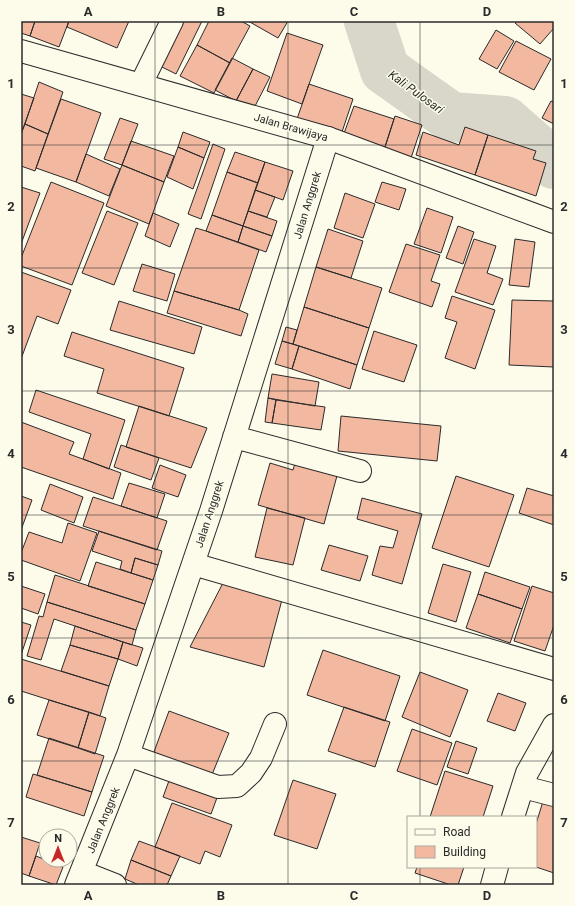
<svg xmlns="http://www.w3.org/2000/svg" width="575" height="906" viewBox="0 0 575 906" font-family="Roboto,sans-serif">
<rect width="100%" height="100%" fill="#fdfbea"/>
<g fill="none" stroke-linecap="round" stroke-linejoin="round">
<path stroke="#d8d7c9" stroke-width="50" d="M 369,21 L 385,70 L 451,117 L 505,121 L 554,164"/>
</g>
<path fill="#f2b8a0" stroke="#2b2b2b" d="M 21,21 L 35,21 L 30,36 L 21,33 Z
M 35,21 L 69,21 L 59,47 L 30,36 Z
M 69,21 L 129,21 L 117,48 L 67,27 Z
M 183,21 L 202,21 L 176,74 L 160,66 Z
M 209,21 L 241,21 L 250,26 L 230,63 L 197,45 Z
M 248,21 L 288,21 L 278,38 Z
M 517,21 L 554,21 L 554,28 L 540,44 L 515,23 Z
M 496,30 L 514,41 L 497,69 L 479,59 Z
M 287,33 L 323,45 L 302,104 L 267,91 Z
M 516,41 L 551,59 L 534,90 L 499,72 Z
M 197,45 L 230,63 L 214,93 L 180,76 Z
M 232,58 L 253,69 L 236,101 L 215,90 Z
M 253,69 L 270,77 L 253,110 L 236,101 Z
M 39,82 L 63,92 L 48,134 L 25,124 Z
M 309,84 L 353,99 L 341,135 L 297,119 Z
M 21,94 L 34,98 L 21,134 Z
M 61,99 L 101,113 L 76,182 L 36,168 Z
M 551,101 L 554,102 L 554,124 L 542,118 Z
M 354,106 L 394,119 L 384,150 L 343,136 Z
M 395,116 L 422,125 L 411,158 L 384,150 Z
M 120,118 L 138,124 L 122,165 L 104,159 Z
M 25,124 L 48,134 L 35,171 L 21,166 L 21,134 Z
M 465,127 L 488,135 L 475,175 L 416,155 L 423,132 L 459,145 Z
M 183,132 L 210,142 L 204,158 L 178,147 Z
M 488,135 L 536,151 L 533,159 L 546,163 L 536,196 L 475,175 Z
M 131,141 L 174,156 L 164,182 L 122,165 Z
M 213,144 L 225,149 L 201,219 L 188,214 Z
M 178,147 L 204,158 L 193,189 L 167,177 Z
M 235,152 L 265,162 L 258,183 L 227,172 Z
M 86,154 L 120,169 L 109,196 L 76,182 Z
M 265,162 L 293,171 L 283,200 L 255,190 Z
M 122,165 L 164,182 L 149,224 L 106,206 Z
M 227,172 L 258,183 L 243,226 L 212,215 Z
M 51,182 L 104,203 L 72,285 L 21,266 L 21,258 Z
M 382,182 L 406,189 L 399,210 L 375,202 Z
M 21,187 L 40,193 L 21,244 Z
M 255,190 L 275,197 L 267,217 L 248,211 Z
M 345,193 L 375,204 L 363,238 L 334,228 Z
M 427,208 L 453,217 L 441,253 L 414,244 Z
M 107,211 L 138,223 L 114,285 L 82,273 Z
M 248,211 L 277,221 L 272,236 L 243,226 Z
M 153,213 L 179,224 L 170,247 L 145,236 Z
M 212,215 L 243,226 L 238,242 L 206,231 Z
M 243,226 L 272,236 L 266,252 L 238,242 Z
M 458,226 L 474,232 L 463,264 L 446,258 Z
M 196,228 L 206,231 L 259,250 L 239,310 L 174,291 Z
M 328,229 L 363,241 L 351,278 L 316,267 Z
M 474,239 L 496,246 L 487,273 L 503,279 L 493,305 L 455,292 Z
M 515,239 L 535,242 L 529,287 L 509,285 Z
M 406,244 L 440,255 L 431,281 L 440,284 L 432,307 L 389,292 Z
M 142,264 L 175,274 L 167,301 L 133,291 Z
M 316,267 L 382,288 L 369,328 L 304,307 Z
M 21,272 L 71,290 L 58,324 L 37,316 L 21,359 Z
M 174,291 L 239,310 L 248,314 L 241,336 L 167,313 Z
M 452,296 L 495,310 L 475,369 L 445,358 L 457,322 L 445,318 Z
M 512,300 L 554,301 L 554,367 L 509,365 Z
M 119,301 L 202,327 L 194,354 L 110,330 Z
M 304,307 L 369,328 L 357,365 L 293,344 Z
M 286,327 L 297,330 L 293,344 L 282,341 Z
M 374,331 L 417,345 L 404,382 L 362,369 Z
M 72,332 L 184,368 L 169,416 L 97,393 L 104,369 L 64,356 Z
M 282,341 L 299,346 L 292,369 L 275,364 Z
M 299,346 L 357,365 L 350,389 L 292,369 Z
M 272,374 L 319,382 L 315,406 L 268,398 Z
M 36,390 L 125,420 L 109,469 L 83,459 L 91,434 L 29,412 Z
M 268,398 L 276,400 L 272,423 L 265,422 Z
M 276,400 L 325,407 L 321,430 L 272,423 Z
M 139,406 L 207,428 L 191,468 L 126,447 Z
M 341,416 L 441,426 L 437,461 L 338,451 Z
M 21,422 L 74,442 L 69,454 L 121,473 L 113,499 L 21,467 Z
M 121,445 L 159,458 L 151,480 L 114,467 Z
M 296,460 L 338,472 L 324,524 L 258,505 L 270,463 L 293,470 Z
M 160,465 L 186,475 L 178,497 L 152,488 Z
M 456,476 L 514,495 L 489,567 L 432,548 Z
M 129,483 L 165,494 L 157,518 L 121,506 Z
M 50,484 L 83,497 L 74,523 L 41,510 Z
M 527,488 L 554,496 L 554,525 L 519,513 Z
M 21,496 L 32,500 L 21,530 Z
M 93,497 L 167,521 L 157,550 L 83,526 Z
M 362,498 L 422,514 L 402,584 L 372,575 L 380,546 L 393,548 L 398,531 L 357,519 Z
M 267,508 L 305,518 L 293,565 L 255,557 Z
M 68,523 L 97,533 L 80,581 L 21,560 L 21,553 L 29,532 L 62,543 Z
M 99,531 L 162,551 L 158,565 L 135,558 L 131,573 L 120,569 L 122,561 L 92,551 Z
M 329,545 L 368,556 L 360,581 L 321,570 Z
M 135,558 L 158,565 L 153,580 L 131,573 Z
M 96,562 L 153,580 L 145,604 L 88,586 Z
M 443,564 L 471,572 L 456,622 L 428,613 Z
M 485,572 L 530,587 L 522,609 L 478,594 Z
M 55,575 L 145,604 L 136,630 L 47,602 Z
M 224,581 L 283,596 L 264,667 L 190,647 Z
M 21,586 L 45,594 L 38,614 L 21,608 Z
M 532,586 L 554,593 L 554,625 L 545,651 L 514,641 Z
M 478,594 L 522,609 L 510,643 L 466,628 Z
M 47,602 L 136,630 L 132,645 L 54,619 L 41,660 L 27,656 L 39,616 L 43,617 Z
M 21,622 L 31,625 L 21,655 Z
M 75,626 L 123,642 L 118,659 L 70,645 Z
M 123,642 L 143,648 L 137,666 L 118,659 Z
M 70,645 L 118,659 L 109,686 L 61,671 Z
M 323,650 L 400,676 L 385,721 L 307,695 Z
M 21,659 L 109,686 L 100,716 L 21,691 Z
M 420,672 L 468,690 L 450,737 L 402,717 Z
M 498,693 L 526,703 L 515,731 L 487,721 Z
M 49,700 L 89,712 L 78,748 L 37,735 Z
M 344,707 L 390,722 L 375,767 L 328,751 Z
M 169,711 L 229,733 L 209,782 L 151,760 Z
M 89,712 L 106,718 L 95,754 L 78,748 Z
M 412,729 L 452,743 L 437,785 L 397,771 Z
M 49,738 L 104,756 L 92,792 L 37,775 Z
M 456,741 L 477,748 L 468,774 L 447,767 Z
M 445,771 L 493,786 L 483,817 L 430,817 Z
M 33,774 L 92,792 L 84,816 L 26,797 Z
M 170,778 L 218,795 L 211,814 L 163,797 Z
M 293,780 L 336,794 L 317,849 L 274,835 Z
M 544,798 L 554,802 L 554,873 L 536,867 L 536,824 Z
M 172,803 L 232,825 L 220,857 L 205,851 L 200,864 L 155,847 Z
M 21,837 L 40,843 L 29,876 L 21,873 Z
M 139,841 L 180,856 L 171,876 L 131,860 Z
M 36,856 L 63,867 L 56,885 L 29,876 Z
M 131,860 L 171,876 L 167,885 L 139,885 L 125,879 Z
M 417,867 L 464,867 L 458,885 L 451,885 L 415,873 Z"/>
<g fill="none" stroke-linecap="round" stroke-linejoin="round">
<defs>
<path id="minor" d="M 141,84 L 172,21
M 234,437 L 360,471
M 193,564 L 554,669
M 128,755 L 218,787 L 237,786 L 251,773 L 261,758 L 275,724
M 523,787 L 554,795
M 513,817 L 527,773 L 554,725
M 82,872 L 115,885
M 76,885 L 128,755 L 211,511 L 328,138
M 492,885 L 497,867"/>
<path id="major" d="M 21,51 L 328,138 L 554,222"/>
</defs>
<use href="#minor" stroke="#2b2b2b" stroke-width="24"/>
<use href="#major" stroke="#2b2b2b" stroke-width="24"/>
<use href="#minor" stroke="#fdfbea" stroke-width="22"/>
<use href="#major" stroke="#fdfbea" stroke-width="22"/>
</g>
<path fill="none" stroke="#2b2b2b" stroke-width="1" stroke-opacity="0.55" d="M 155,21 L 155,885M 288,21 L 288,885M 420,21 L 420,817M 21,145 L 554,145M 21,268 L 554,268M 21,391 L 554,391M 21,515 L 554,515M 21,638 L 554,638M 21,761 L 554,761M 420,867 L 420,885"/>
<g text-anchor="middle" stroke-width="3" stroke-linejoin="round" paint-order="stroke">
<g font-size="11" fill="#2b2b2b" stroke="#fdfbea">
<text transform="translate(291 127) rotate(16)" y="4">Jalan Brawijaya</text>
<text transform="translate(307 205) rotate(-73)" y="4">Jalan Anggrek</text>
<text transform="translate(209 514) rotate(-72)" y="4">Jalan Anggrek</text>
<text transform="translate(103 820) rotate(-68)" y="4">Jalan Anggrek</text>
</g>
<g font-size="12" font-style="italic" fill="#2b2b2b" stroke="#fdfbea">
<text transform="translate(416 92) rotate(36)" y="4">Kali Pulosari</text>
</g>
</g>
<rect width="575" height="906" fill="none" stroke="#fdfbea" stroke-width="44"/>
<rect x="407" y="816" width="130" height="52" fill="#fdfbea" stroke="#a9a89e"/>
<rect x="415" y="829" width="20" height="6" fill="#fdfbea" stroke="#a9a89e"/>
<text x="443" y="836" font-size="12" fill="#2b2b2b">Road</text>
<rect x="415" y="846" width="20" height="12" fill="#f2b8a0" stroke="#a9a89e"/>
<text x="443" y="856" font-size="12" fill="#2b2b2b">Building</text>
<g transform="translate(58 848)"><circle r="19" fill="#fdfbea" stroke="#a9a89e"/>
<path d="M0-3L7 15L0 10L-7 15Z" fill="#c62828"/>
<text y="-6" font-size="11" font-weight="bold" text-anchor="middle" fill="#2b2b2b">N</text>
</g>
<rect x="22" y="22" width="531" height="862" fill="none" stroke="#2b2b2b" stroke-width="1.5"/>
<g font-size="13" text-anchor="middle" font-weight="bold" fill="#2b2b2b">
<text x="88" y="16">A</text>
<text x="221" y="16">B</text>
<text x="354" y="16">C</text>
<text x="487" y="16">D</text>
<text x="11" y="88">1</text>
<text x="564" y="88">1</text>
<text x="11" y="211">2</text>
<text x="564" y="211">2</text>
<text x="11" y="334">3</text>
<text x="564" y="334">3</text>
<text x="11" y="458">4</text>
<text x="564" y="458">4</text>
<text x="11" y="581">5</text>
<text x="564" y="581">5</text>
<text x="11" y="704">6</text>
<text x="564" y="704">6</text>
<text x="11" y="827">7</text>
<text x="564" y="827">7</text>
<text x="88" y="900">A</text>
<text x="221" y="900">B</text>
<text x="354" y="900">C</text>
<text x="487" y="900">D</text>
</g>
</svg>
